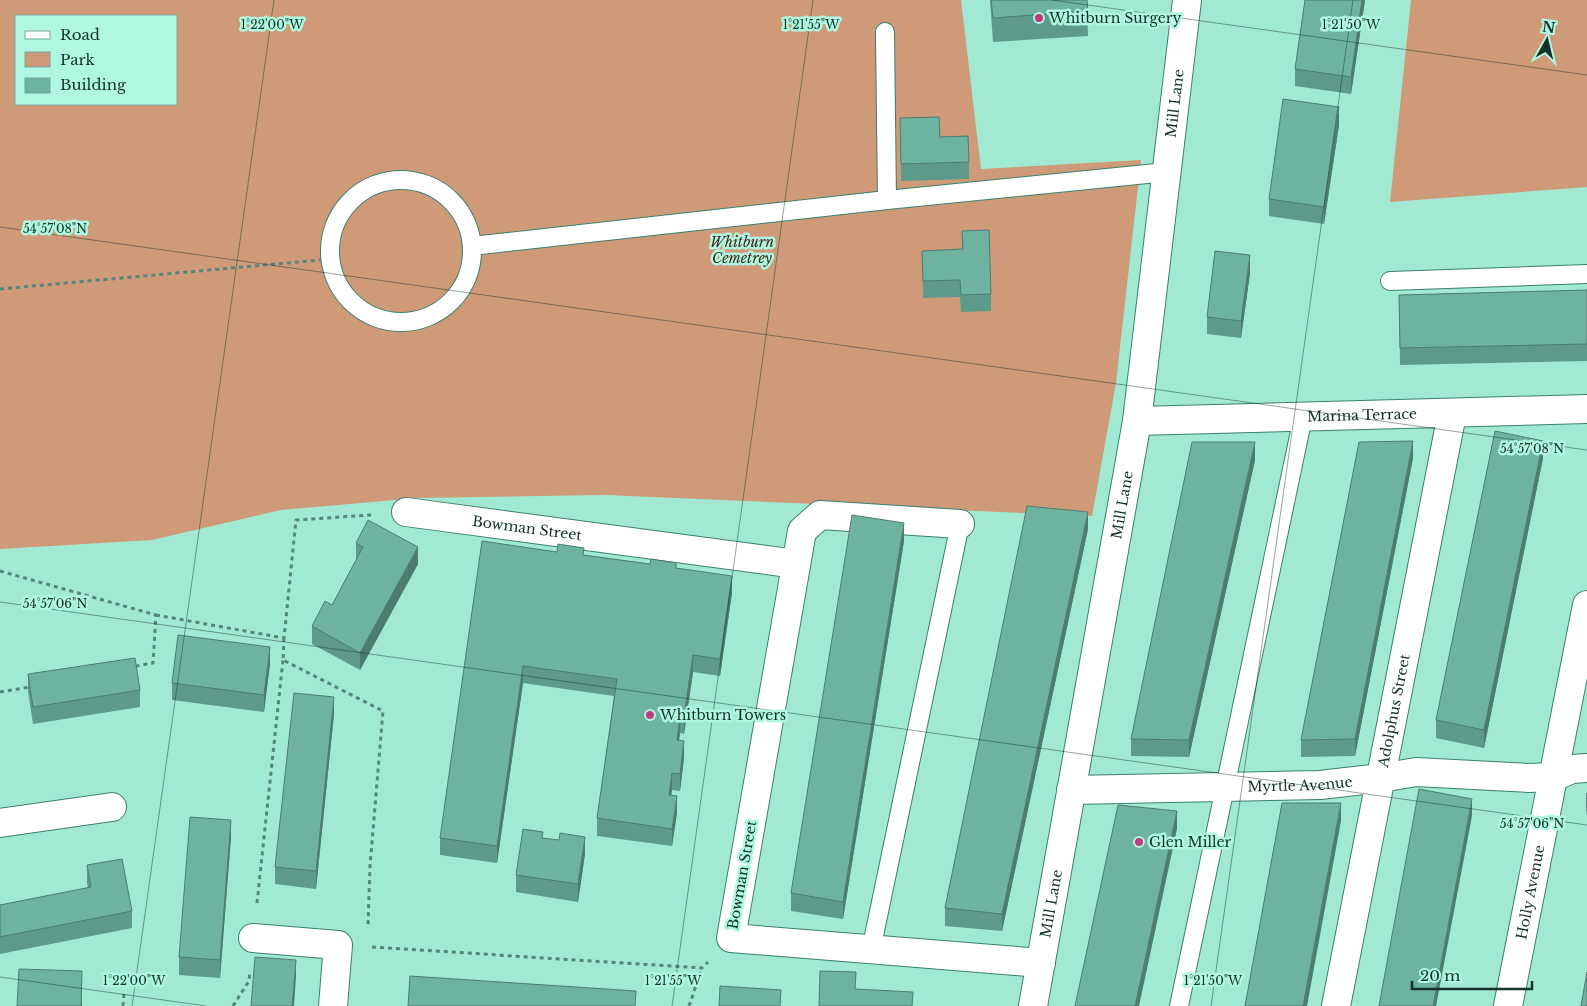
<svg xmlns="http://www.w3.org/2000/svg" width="1587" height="1006" viewBox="0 0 1587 1006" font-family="'Libre Baskerville',serif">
<rect width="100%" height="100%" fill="#a2e9d4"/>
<path fill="#cf9a78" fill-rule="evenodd" d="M 0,0 L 961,0 L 981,169 L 1141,160 L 1116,383 L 1092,516 L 605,495 L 417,498 L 281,510 L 152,540 L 0,549 ZM 16,16 L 176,16 L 176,104 L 16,104 Z
M 1411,0 L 1587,0 L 1587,187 L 1390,202 Z"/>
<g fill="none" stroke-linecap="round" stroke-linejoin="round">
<defs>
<path id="service" d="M 885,32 L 887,200
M330 251a71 71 0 1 1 142 0a71 71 0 1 1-142 0Z
M 472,246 L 887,200 L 1167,172
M 1390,281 L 1587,274
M 871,950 L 960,524
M 1179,1006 L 1303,417"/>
<g id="minor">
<path id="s1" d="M 1137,421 L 1587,409"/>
<path id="s2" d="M 406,512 L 796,564"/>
<path d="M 960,524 L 820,515 L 802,531 L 731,938 L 1041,963"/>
<path id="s3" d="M 1071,790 L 1320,785 L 1381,778 L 1416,772 L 1529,778 L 1553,777 L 1572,769 L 1587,768"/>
<path d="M 0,823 L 112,807"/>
<path d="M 253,938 L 338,945 L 333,1006"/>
<path id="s4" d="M 1336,1006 L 1452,414"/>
<path id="s5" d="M 1508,1006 L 1587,605"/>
</g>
<g id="primary">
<path id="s6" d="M 1033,1006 L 1137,421 L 1187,0"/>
</g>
</defs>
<use href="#service" stroke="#3a806e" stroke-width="20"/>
<use href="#minor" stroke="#3a806e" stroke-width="30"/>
<use href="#primary" stroke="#3a806e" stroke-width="30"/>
<path stroke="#558678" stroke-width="3" stroke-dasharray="4 4" stroke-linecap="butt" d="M 0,289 L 331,259
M 0,571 L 156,615 L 153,663 L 132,667
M 156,615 L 284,638 L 296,520 L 371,515
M 284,638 L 283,660 L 383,711 L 370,866 L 368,926
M 0,692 L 30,687
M 257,903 L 283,660
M 372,947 L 702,968 L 708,962
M 123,1006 L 124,993
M 233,1006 L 249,981 L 250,971
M 689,1006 L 702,968"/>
<use href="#service" stroke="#fff" stroke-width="18"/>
<use href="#minor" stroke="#fff" stroke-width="28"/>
<use href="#primary" stroke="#fff" stroke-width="28"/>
</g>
<path fill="#5e9a89" d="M 990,0 L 1087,0 L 1088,36 L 993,42 Z
M 1305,0 L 1365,0 L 1351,94 L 1295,86 L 1295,69 Z
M 900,118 L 940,137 L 969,162 L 969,179 L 901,181 Z
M 1339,125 L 1324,224 L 1269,216 L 1269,199 Z
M 962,231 L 991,294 L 991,311 L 961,312 L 960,297 L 923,298 L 922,251 L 962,250 Z
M 1250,273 L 1241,338 L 1207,334 L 1207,317 Z
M 1587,290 L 1587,361 L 1400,365 L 1399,295 Z
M 1413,458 L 1355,756 L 1301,757 L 1301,740 Z
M 1543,458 L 1484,748 L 1436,738 L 1436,720 Z
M 1255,460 L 1189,757 L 1131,756 L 1131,739 Z
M 1088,529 L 1002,931 L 945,926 L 945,908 Z
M 904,541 L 843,919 L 791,911 L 791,893 Z
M 356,543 L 418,564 L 360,670 L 312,644 L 312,626 L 332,605 L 356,560 Z
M 557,552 L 584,555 L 676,568 L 732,593 L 720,676 L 693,672 L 684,734 L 680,733 L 679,740 L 684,758 L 680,791 L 672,790 L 671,795 L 677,813 L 672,846 L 597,836 L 597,818 L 614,696 L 523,683 L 497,863 L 440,855 L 440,838 Z
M 270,664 L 264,712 L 172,700 L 172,683 Z
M 28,674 L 140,690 L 140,707 L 33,724 L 28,692 Z
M 334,714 L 316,889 L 275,884 L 275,867 Z
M 1586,793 L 1587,793 L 1587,816 L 1586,810 Z
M 231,837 L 220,978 L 179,975 L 179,957 Z
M 543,838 L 585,854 L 578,902 L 516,892 L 516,875 Z
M 87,865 L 132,911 L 132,928 L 0,954 L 0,905 L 88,888 L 87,883 Z"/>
<path fill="#4c7d6f" d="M 1362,0 L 1365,0 L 1351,94 L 1351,77 Z
M 1339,107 L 1339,125 L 1324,224 L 1324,207 Z
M 1250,255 L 1250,273 L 1241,338 L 1241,321 Z
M 1413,441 L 1413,458 L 1355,756 L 1355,739 Z
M 1543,441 L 1543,458 L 1484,748 L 1484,730 Z
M 1255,442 L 1255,460 L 1189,757 L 1189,740 Z
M 1088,512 L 1088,529 L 1002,931 L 1002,914 Z
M 904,523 L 904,541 L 843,919 L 843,902 Z
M 418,547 L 418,564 L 360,670 L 360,653 Z
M 732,576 L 732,593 L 720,676 L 720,659 Z
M 270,647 L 270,664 L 264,712 L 264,695 Z
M 693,655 L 693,672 L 684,734 L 684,716 Z
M 523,666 L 523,683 L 497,863 L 497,846 Z
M 334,697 L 334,714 L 316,889 L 316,871 Z
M 680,716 L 680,733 L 677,757 L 677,740 Z
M 684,741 L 684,758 L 680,791 L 680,774 Z
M 672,773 L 672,790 L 669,812 L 669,795 Z
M 677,796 L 677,813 L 672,846 L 672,829 Z
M 1472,799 L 1472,816 L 1436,1006 L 1433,1006 Z
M 1341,803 L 1341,821 L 1307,1006 L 1303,1006 Z
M 1177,811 L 1177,829 L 1139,1006 L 1135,1006 Z
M 231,820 L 231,837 L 220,978 L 220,960 Z
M 585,837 L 585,854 L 578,902 L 578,884 Z
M 296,960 L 296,977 L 294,1006 L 292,1006 Z
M 82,971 L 82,1006 L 81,1006 Z"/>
<path fill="#6db39f" stroke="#4c7d6f" d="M 991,0 L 1087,0 L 1088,11 L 993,18 Z
M 1305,0 L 1362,0 L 1351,77 L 1295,69 Z
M 1283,99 L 1339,107 L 1324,207 L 1269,199 Z
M 939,117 L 940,137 L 968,136 L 969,162 L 901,164 L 900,118 Z
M 989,230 L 991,294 L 961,295 L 960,280 L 923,281 L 922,251 L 963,249 L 962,231 Z
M 1215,251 L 1250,255 L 1241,321 L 1207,317 Z
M 1587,290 L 1587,344 L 1400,348 L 1399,295 Z
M 1495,431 L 1543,441 L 1484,730 L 1436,720 Z
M 1413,441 L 1355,739 L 1301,740 L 1359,442 Z
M 1192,442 L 1255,442 L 1189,740 L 1131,739 Z
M 1027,506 L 1088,512 L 1002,914 L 945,908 Z
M 852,515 L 904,523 L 843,902 L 791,893 Z
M 368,520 L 418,547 L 360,653 L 312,626 L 325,601 L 332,605 L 363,547 L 356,543 Z
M 482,541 L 557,552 L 558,544 L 584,548 L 583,555 L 650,564 L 651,559 L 676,563 L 676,568 L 732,576 L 720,659 L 693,655 L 684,716 L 680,716 L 677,740 L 684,741 L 680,774 L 672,773 L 669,795 L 677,796 L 672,829 L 597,818 L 617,679 L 523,666 L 497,846 L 440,838 Z
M 178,635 L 270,647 L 264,695 L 172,683 Z
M 135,658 L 140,690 L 33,707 L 28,674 Z
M 294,693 L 334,697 L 316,871 L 275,867 Z
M 1419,789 L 1472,799 L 1433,1006 L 1379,1006 Z
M 1282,803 L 1341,803 L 1303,1006 L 1245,1006 Z
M 1118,805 L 1177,811 L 1135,1006 L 1075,1006 Z
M 190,817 L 231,820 L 220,960 L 179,957 Z
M 523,829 L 543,832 L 542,838 L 559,840 L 560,833 L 585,837 L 578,884 L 516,875 Z
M 122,859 L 132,911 L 0,937 L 0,905 L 91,887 L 87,865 Z
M 255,957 L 296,960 L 292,1006 L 251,1006 Z
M 19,969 L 82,971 L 81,1006 L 17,1006 Z
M 820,971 L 856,972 L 855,989 L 913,992 L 912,1006 L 819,1006 Z
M 1587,972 L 1587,1006 L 1581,1006 Z
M 410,976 L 636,991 L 635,1006 L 408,1006 Z
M 720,986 L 781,990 L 780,1006 L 719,1006 Z"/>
<path fill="none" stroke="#14322a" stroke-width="1" stroke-opacity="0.45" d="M 1052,0 L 1587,75M 0,227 L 1587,450M 0,602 L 1587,825M 0,977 L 206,1006M 132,1006 L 274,0M 672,1006 L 813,0M 1211,1006 L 1353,0"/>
<g fill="#c13c7f" stroke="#aff7e1" stroke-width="2">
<circle cx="1039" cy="18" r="5"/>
<circle cx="650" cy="715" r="5"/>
<circle cx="1139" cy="842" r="5"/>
</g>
<g text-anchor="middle" stroke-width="5" stroke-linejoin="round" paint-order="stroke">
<g font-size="14" fill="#14322a" stroke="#aff7e1" text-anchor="start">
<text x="1049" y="23">Whitburn Surgery</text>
<text x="660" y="720">Whitburn Towers</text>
<text x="1149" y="847">Glen Miller</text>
</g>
<g font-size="14" fill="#14322a" stroke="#aff7e1">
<text dy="5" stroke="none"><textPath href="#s6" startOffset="914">Mill Lane</textPath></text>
<text dy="5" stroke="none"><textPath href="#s1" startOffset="225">Marina Terrace</textPath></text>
<text dy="5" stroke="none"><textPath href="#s6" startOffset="509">Mill Lane</textPath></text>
<text dy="5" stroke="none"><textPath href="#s2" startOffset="122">Bowman Street</textPath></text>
<text dy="5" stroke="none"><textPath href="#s4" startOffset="301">Adolphus Street</textPath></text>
<text dy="5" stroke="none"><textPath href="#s3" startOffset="229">Myrtle Avenue</textPath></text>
<text transform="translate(742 875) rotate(-80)" y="5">Bowman Street</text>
<text dy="5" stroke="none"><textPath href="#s5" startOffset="116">Holly Avenue</textPath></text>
<text dy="5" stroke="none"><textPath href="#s6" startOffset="104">Mill Lane</textPath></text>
</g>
<g font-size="14" font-style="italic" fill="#422512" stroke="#aff7e1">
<text x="742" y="247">Whitburn<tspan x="742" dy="16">Cemetrey</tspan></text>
</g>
</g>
<g font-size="12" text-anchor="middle" fill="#14322a" stroke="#aff7e1" stroke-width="5" stroke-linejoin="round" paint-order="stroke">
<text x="272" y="29">1°22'00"W</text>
<text x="811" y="29">1°21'55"W</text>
<text x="1351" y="29">1°21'50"W</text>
<text x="55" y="233">54°57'08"N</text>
<text x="1532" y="453">54°57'08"N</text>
<text x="55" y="608">54°57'06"N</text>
<text x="1532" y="828">54°57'06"N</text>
<text x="134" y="985">1°22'00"W</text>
<text x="673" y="985">1°21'55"W</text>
<text x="1213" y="985">1°21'50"W</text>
</g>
<rect x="15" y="15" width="162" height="90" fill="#aff7e1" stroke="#71a898"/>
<rect x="25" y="31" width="25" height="8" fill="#ffffff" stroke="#71a898"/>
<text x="60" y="40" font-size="15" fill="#14322a">Road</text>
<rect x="25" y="52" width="25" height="15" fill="#cf9a78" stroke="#71a898"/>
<text x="60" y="65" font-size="15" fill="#14322a">Park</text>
<rect x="25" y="78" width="25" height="15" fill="#6db39f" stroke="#71a898"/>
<text x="60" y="90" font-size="15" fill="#14322a">Building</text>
<g transform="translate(1547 40) rotate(8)" stroke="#aff7e1" stroke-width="4" paint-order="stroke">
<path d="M0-4L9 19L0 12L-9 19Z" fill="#14322a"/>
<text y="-8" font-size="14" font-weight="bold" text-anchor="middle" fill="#14322a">N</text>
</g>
<path d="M1412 981v8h120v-8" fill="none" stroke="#14322a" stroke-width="2.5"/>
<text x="1420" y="981" font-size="15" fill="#14322a" stroke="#aff7e1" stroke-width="4" paint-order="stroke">20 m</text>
</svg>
